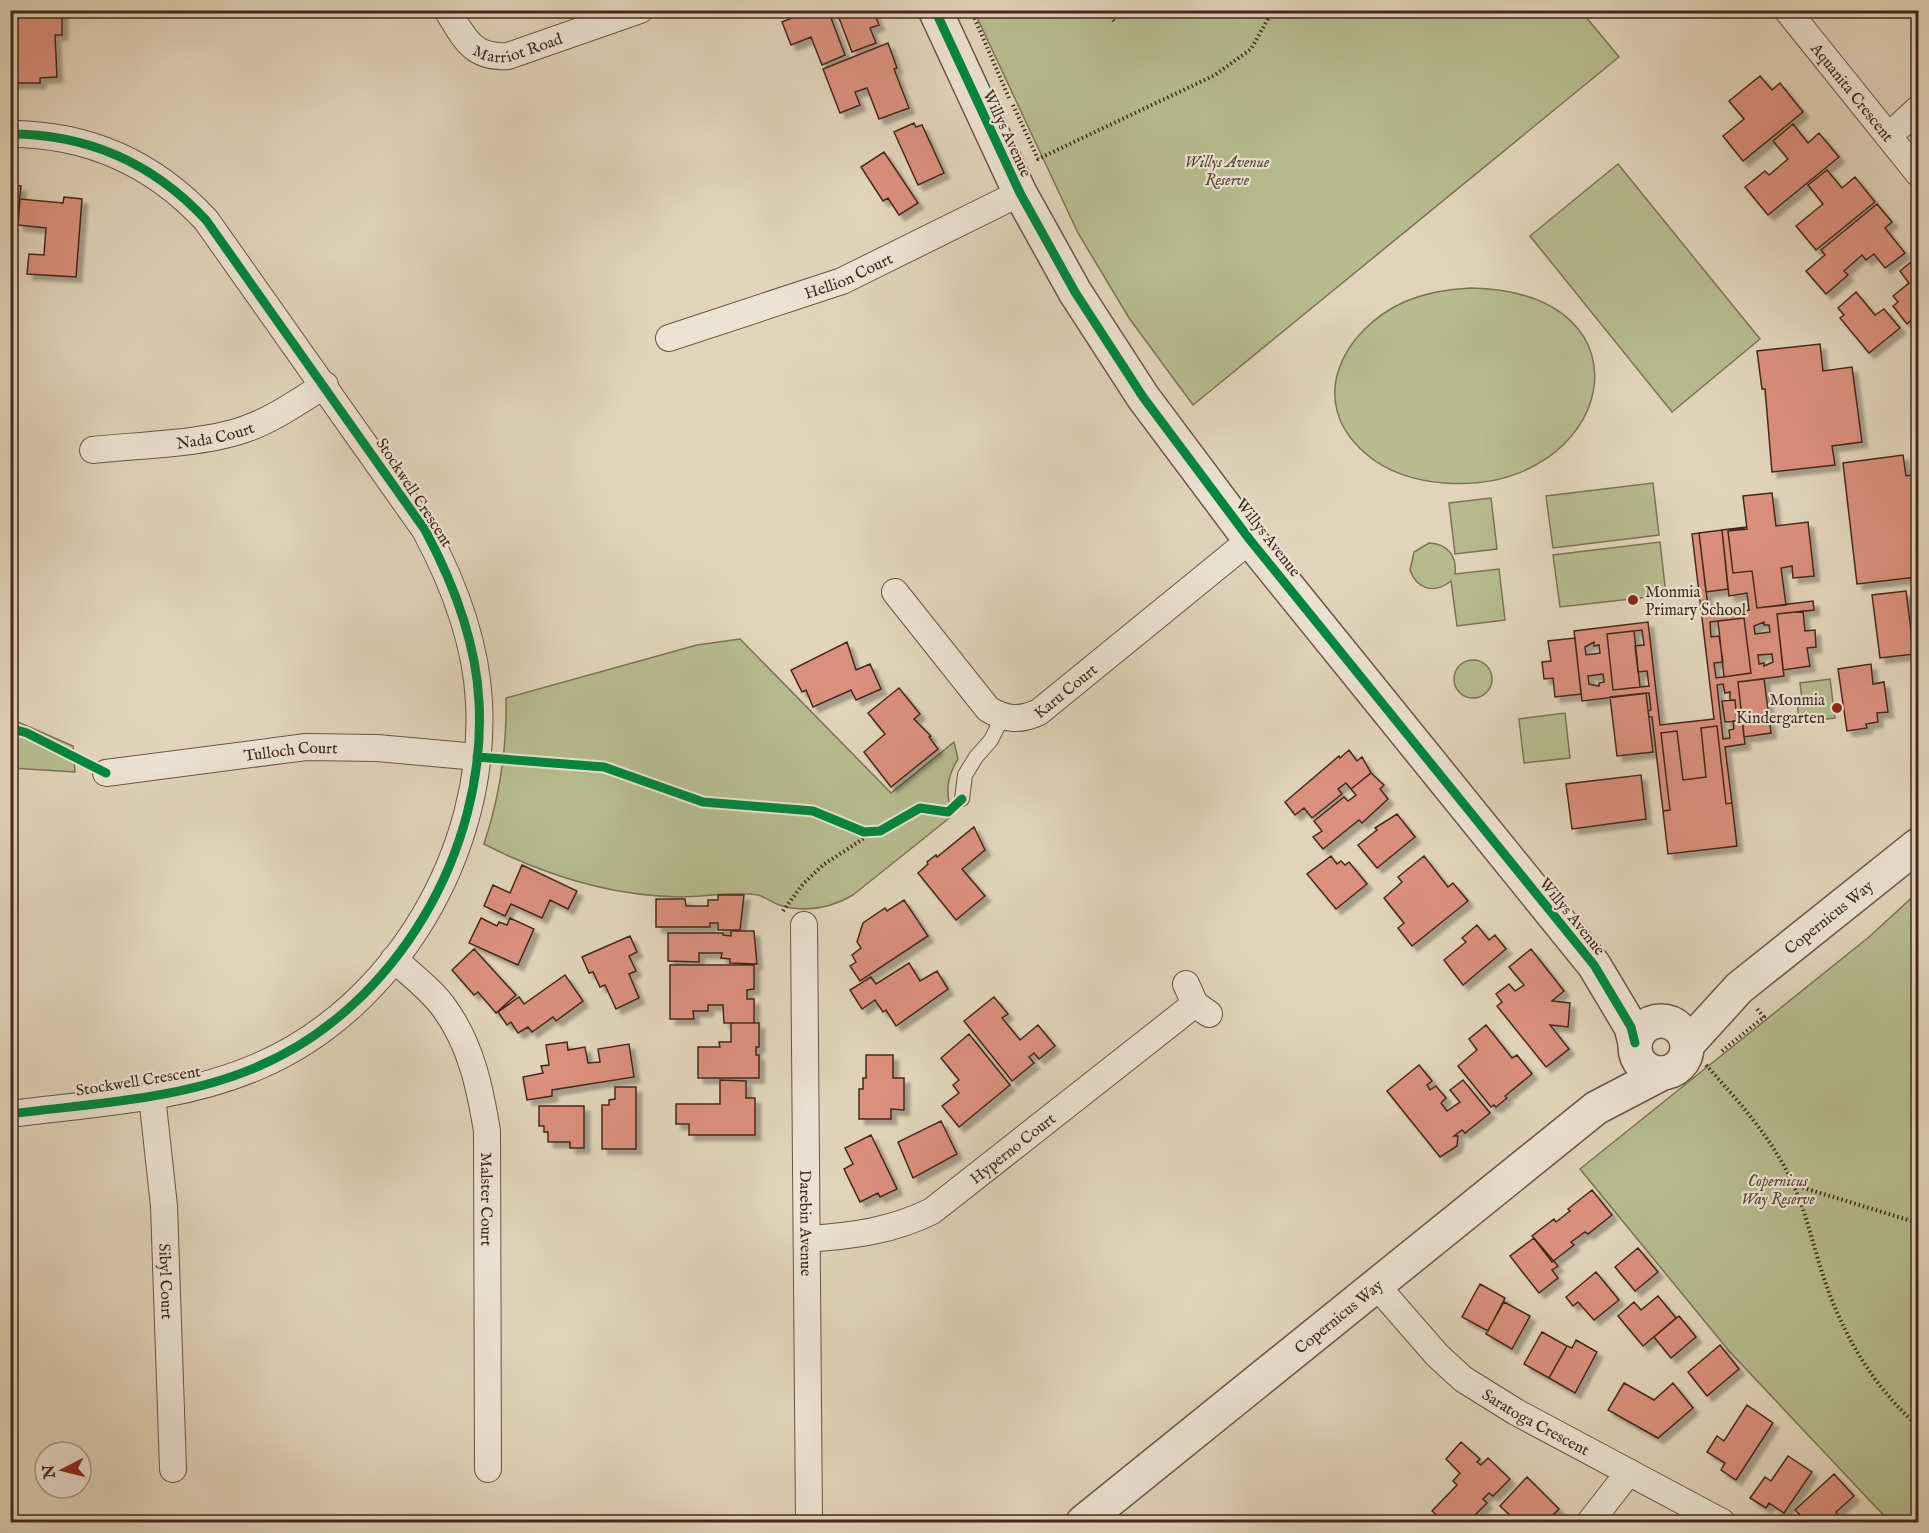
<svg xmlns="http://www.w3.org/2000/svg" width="1929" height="1533" viewBox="0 0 1929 1533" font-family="'IM FELL English',serif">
<defs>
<filter id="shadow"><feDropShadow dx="5.5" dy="5.5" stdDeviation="1.5" flood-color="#0004"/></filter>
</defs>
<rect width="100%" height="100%" fill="#e2d4bb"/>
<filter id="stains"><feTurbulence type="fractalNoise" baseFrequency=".00333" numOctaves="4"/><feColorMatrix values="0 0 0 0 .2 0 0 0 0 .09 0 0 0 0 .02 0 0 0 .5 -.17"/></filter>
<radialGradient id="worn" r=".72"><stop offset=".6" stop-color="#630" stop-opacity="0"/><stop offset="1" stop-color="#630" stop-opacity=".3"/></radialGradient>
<path fill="#b6bc8e" stroke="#7d7256" stroke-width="1.5" d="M 974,11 L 1581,11 L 1619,57 L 1193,405 L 1129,318 L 1078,233 Z
M 1618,164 L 1760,339 L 1672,412 L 1530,236 Z
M 1471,288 C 1663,292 1614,495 1444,483 C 1416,481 1386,472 1365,453 C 1305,401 1343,330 1404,302 C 1425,293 1448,289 1471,288 Z
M 1653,483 L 1659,535 L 1553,548 L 1546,496 Z
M 1491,498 L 1497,549 L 1455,554 L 1449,503 Z
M 1660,542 L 1666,595 L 1560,607 L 1553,555 Z
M 1429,543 C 1448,544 1457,556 1455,574 L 1499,569 L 1505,620 L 1457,626 L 1451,581 C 1435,594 1417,590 1410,570 L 1414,552 Z
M 740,639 L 891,793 L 954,742 L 958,759 C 946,778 945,794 953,815 L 853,895 C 829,909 805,913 779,905 C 772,902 765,897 758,895 C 733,891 706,897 680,897 C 610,896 546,876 484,844 C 500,796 507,749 506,698 L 697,645 Z
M1454 679a19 19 0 1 1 38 0a19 19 0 1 1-38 0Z
M 1830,679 L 1835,718 L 1799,722 L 1797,700 L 1802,699 L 1800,683 Z
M 1565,713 L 1570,758 L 1524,763 L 1519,719 Z
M 11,719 L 73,746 L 75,772 L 11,768 Z
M 1918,892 L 1918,1513 L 1900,1522 L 1890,1522 L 1729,1351 L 1580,1169 L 1869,937 Z"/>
<path fill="#db907d" stroke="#44281e" stroke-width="1.5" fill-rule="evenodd" filter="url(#shadow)" d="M 10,10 L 62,10 L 62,35 L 55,35 L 57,77 L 40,78 L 40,83 L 10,83 Z
M 801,10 L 828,10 L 845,55 L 822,65 L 811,37 L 791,45 L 782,22 L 802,14 Z
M 836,10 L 873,10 L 879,25 L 870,28 L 876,43 L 852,52 Z
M 888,43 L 897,68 L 894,69 L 909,108 L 879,119 L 867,88 L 855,92 L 860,105 L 840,113 L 823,69 Z
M 1760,76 L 1772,90 L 1780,83 L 1803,112 L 1743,161 L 1723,136 L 1744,119 L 1729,101 Z
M 914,123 L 916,127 L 922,125 L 944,173 L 918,185 L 894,132 Z
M 1793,124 L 1808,143 L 1819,133 L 1839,157 L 1768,215 L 1745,187 L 1765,171 L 1769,175 L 1788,159 L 1773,141 Z
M 884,152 L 918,203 L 899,215 L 888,198 L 883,201 L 861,167 Z
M 1827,170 L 1842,188 L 1855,177 L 1875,202 L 1816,250 L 1796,226 L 1823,204 L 1808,185 Z
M 10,185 L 21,186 L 18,214 L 11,214 L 10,221 Z
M 64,197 L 82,199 L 76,277 L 27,274 L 29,254 L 44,255 L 46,228 L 18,225 L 20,199 L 63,203 Z
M 1877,204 L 1892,222 L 1885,228 L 1905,253 L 1885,268 L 1874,254 L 1866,260 L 1862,255 L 1844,271 L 1848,275 L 1826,294 L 1806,271 L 1825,255 L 1821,250 Z
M 1918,256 L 1918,314 L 1907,324 L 1893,306 L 1898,302 L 1893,296 L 1909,283 L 1900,271 Z
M 1856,292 L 1875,315 L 1884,309 L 1900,328 L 1869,353 L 1840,318 L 1844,315 L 1838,308 Z
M 1820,344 L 1823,371 L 1852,367 L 1862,442 L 1832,446 L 1835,465 L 1772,472 L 1765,389 L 1762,389 L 1757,351 Z
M 1903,455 L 1906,476 L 1918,474 L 1917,577 L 1857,584 L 1843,463 Z
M 1772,493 L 1776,526 L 1808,522 L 1814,576 L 1793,578 L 1792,566 L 1781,568 L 1786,605 L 1757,608 L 1752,571 L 1733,573 L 1728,531 L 1747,529 L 1743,496 Z
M 1747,527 L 1728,531 L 1733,573 L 1752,571 L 1757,608 L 1813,601 L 1814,610 L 1777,614 L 1784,676 L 1738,682 L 1745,744 L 1725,747 L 1732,803 L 1726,804 L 1717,726 L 1701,728 L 1706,777 L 1683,780 L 1677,731 L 1661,733 L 1670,810 L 1663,811 L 1652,717 L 1649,717 L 1648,711 L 1651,710 L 1649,693 L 1582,701 L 1574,631 L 1648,622 L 1660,725 L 1714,719 L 1692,534 L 1699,533 L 1709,615 L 1749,610 L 1747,593 L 1729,596 L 1722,530 ZM 1744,618 L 1751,673 L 1716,678 L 1714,663 L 1723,662 L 1719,636 L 1711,637 L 1710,622 ZM 1764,622 L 1764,625 L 1769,625 L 1770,632 L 1755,634 L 1754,626 ZM 1642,630 L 1644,645 L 1635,646 L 1638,672 L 1647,671 L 1649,686 L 1613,690 L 1607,634 ZM 1594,642 L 1594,646 L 1599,645 L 1600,653 L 1586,655 L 1585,647 ZM 1772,654 L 1773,662 L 1764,666 L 1764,663 L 1759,664 L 1758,655 ZM 1603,674 L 1604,682 L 1599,683 L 1599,686 L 1589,684 L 1588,676 ZM 1723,684 L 1725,693 L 1730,692 L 1730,700 L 1735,700 L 1737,721 L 1733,721 L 1734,729 L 1729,730 L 1730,738 L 1723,739 L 1717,685 Z
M 1722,530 L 1728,589 L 1706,592 L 1699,533 Z
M 1906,591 L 1914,654 L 1880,658 L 1872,595 Z
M 1803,611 L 1805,631 L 1815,630 L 1816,647 L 1807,648 L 1810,666 L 1783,670 L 1777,614 Z
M 1744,618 L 1751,673 L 1724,677 L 1718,621 Z
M 1634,631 L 1640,687 L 1613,690 L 1607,634 Z
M 1575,638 L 1581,694 L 1555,697 L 1553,678 L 1544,679 L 1542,662 L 1551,661 L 1548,641 Z
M 847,642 L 856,670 L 870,664 L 881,689 L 856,700 L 851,690 L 813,707 L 806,690 L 802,692 L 791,670 Z
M 1871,664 L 1873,684 L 1884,682 L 1888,712 L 1877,713 L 1878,722 L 1866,724 L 1867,728 L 1847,731 L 1838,669 Z
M 1764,679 L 1771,733 L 1744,737 L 1738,682 Z
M 899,688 L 920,714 L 914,719 L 931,736 L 929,737 L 938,749 L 891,787 L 864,752 L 885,734 L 868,713 Z
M 1646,693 L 1653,752 L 1617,756 L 1610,697 Z
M 1735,700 L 1737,721 L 1725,722 L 1722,701 Z
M 1717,726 L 1726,804 L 1732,803 L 1737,846 L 1668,854 L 1663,811 L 1670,810 L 1661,733 L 1677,731 L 1683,780 L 1706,777 L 1701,728 Z
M 1349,750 L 1357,761 L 1362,757 L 1371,773 L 1351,789 L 1346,783 L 1338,789 L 1342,794 L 1312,818 L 1304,808 L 1295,815 L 1285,802 L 1339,756 L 1340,758 Z
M 1371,773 L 1384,785 L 1380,789 L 1388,799 L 1362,823 L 1359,820 L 1323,849 L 1313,837 L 1322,831 L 1314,821 L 1344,797 L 1348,801 L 1356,795 L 1351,789 Z
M 1641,775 L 1646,819 L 1572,829 L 1566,784 Z
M 1397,814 L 1415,837 L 1377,868 L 1358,845 L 1377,830 L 1375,828 Z
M 974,827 L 985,850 L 962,869 L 985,896 L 956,920 L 918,873 L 928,864 L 927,862 L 936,855 L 937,857 Z
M 1331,856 L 1337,864 L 1341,861 L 1345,865 L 1349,862 L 1367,884 L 1336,909 L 1307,874 Z
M 1424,856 L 1448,887 L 1453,883 L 1468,901 L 1412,946 L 1398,928 L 1404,923 L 1384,898 L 1402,882 L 1398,877 Z
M 522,865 L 577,891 L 568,909 L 550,900 L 542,918 L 511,904 L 505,916 L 484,906 L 493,885 L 510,893 Z
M 718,895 L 744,895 L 740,930 L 718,930 L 718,923 L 710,923 L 710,927 L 656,927 L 656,899 L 685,899 L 686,906 L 708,906 L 708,900 L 718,900 Z
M 904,900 L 928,936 L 860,981 L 850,966 L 856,962 L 852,955 L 861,948 L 857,942 L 863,923 L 885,908 L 887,911 Z
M 481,918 L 497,926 L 499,922 L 507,925 L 510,918 L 534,929 L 518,965 L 469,943 Z
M 1477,925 L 1489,940 L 1495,935 L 1506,949 L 1463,985 L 1444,960 L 1466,942 L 1462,938 Z
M 731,931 L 754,931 L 757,964 L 730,963 L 730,959 L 721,958 L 722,953 L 699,953 L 699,962 L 668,961 L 668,933 L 723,933 L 723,935 L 731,936 Z
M 630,936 L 637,952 L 629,956 L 636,971 L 629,974 L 639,998 L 616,1009 L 605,985 L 600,987 L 593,972 L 589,973 L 582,957 Z
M 474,949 L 516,995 L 496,1013 L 478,992 L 474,995 L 452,970 Z
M 1531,949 L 1564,991 L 1552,1001 L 1570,1003 L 1568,1027 L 1550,1025 L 1569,1049 L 1546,1067 L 1497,1006 L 1502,1002 L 1496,994 L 1509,984 L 1515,991 L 1524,985 L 1509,967 Z
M 909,963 L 920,981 L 937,971 L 948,989 L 896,1026 L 886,1010 L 883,1012 L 875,1000 L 862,1009 L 850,990 L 871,977 L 876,984 Z
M 670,965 L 754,965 L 754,989 L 747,990 L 747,999 L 754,999 L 754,1023 L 724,1023 L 723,1005 L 708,1005 L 708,1011 L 693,1011 L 694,1019 L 670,1019 Z
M 565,975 L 583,1001 L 556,1021 L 553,1017 L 532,1032 L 528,1027 L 518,1033 L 511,1022 L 507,1025 L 498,1012 L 519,997 L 524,1004 Z
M 994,997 L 1008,1014 L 1002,1018 L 1020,1040 L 1038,1025 L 1055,1046 L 1039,1059 L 1034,1053 L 1029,1057 L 1034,1063 L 1012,1081 L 964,1021 Z
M 731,1023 L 759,1023 L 759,1047 L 756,1047 L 756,1055 L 759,1055 L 759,1078 L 698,1078 L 698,1047 L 720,1047 L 719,1042 L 731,1042 Z
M 1486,1025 L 1512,1058 L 1517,1055 L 1532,1074 L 1505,1096 L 1507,1098 L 1496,1107 L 1494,1105 L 1491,1107 L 1458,1066 L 1477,1050 L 1469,1039 Z
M 969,1034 L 1010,1085 L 959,1127 L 942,1106 L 959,1093 L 953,1085 L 959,1080 L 941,1058 Z
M 567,1042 L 568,1050 L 585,1047 L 588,1063 L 600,1062 L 598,1049 L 629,1044 L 634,1077 L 552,1090 L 552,1096 L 527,1100 L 523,1077 L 543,1073 L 541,1066 L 549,1065 L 546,1045 Z
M 866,1055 L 893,1055 L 893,1078 L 904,1078 L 904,1110 L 891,1109 L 891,1119 L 859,1119 L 859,1089 L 863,1089 L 863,1078 L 866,1078 Z
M 1419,1065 L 1432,1081 L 1427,1085 L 1430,1090 L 1436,1086 L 1446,1098 L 1441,1103 L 1447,1111 L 1460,1102 L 1450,1090 L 1463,1080 L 1490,1113 L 1465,1133 L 1462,1130 L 1454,1136 L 1458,1136 L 1457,1146 L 1440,1157 L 1387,1091 Z
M 720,1080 L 746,1081 L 746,1098 L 755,1098 L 755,1135 L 689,1135 L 689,1124 L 676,1124 L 676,1104 L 720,1104 Z
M 615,1087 L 636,1087 L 636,1149 L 602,1149 L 602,1105 L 609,1105 L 609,1100 L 615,1099 Z
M 539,1106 L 584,1106 L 584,1148 L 570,1148 L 570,1142 L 548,1142 L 548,1132 L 544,1132 L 544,1126 L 539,1126 Z
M 941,1121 L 957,1154 L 913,1178 L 898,1142 Z
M 871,1135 L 897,1189 L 880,1197 L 878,1193 L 860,1202 L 844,1169 L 853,1164 L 845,1148 Z
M 1592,1190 L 1612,1215 L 1588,1234 L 1585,1232 L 1571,1242 L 1574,1245 L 1552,1262 L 1532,1236 L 1554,1219 L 1556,1222 L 1570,1211 L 1568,1209 Z
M 1534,1238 L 1558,1266 L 1552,1270 L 1558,1278 L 1539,1293 L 1510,1256 Z
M 1638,1248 L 1658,1272 L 1635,1291 L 1615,1267 Z
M 1596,1272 L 1619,1300 L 1594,1320 L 1578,1302 L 1573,1306 L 1566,1297 Z
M 1480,1284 L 1505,1298 L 1488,1331 L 1462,1317 Z
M 1658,1296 L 1676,1318 L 1643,1346 L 1618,1316 L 1634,1302 L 1641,1310 Z
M 1504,1302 L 1530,1316 L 1512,1349 L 1486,1334 Z
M 1679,1316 L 1696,1337 L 1671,1358 L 1654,1337 Z
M 1542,1332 L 1567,1346 L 1549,1378 L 1524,1364 Z
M 1576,1340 L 1597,1352 L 1575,1393 L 1549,1378 L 1567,1346 L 1572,1348 Z
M 1720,1345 L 1739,1369 L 1707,1396 L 1688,1372 Z
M 1624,1383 L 1654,1400 L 1673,1383 L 1693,1408 L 1658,1438 L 1608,1410 Z
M 1747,1405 L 1773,1423 L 1736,1480 L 1721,1470 L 1725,1463 L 1707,1452 L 1717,1436 L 1724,1441 Z
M 1461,1442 L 1480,1459 L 1477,1462 L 1481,1465 L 1488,1458 L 1510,1479 L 1493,1496 L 1489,1493 L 1483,1499 L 1487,1503 L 1468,1522 L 1444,1522 L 1432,1511 L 1457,1485 L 1453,1481 L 1460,1473 L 1446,1459 Z
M 1788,1456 L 1812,1472 L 1784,1513 L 1769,1503 L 1766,1508 L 1750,1498 L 1765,1477 L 1771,1481 Z
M 1834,1474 L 1854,1496 L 1836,1512 L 1839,1516 L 1832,1522 L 1807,1522 L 1795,1510 Z
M 1527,1477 L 1559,1509 L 1546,1522 L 1517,1522 L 1500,1506 Z"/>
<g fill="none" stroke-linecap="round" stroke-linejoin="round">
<defs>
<path id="service" d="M 962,799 L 965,775 L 976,757 L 991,740 L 1002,718"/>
<g id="minor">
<path id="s1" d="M 447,10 C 464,37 472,59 508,56 L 640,10"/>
<path id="s2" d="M 1787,10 L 1918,173"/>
<path d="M 10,134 C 89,134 153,163 206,220 L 425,530 C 454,584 476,641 479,702 C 487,850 396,1007 259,1066 C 181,1100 94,1103 10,1114"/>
<path d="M 1889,136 L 1918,109"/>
<path id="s3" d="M 669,338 L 842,281 L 1020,193"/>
<path id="s4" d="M 93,450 C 137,445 208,444 248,428 C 276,418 300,400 325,385"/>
<path id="s5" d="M 895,592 L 988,709 C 1006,720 1020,721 1039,712 L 1250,540"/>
<path id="s6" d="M 106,773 L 306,747 L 377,748 L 477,757"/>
<path id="s7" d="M 804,925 L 809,1522"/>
<path id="s8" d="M 394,959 C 411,975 432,990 445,1009 C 471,1045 480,1088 487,1131 L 488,1469"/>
<path d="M 1186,984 L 1195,1004 L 1209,1014"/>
<path id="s9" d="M 152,1096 L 164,1206 L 173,1469"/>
<path id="s10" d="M 807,1239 C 852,1236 892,1231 932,1211 L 1195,1004"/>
<path id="s11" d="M 1376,1285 L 1437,1355 L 1463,1379 L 1516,1412 L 1722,1522"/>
<path d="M 1590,1522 L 1629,1472"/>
</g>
<g id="tertiary">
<path d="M 935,10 L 1020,193 L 1075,292 L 1143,397 L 1250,540 L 1594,965 L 1631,1027 L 1635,1043"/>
<circle cx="1661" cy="1047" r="26"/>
<path id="s12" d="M 1688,1044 L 1739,988 L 1918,845"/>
<path id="s13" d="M 1083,1522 L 1596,1108 L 1663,1073"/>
</g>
</defs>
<use href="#service" stroke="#6c5345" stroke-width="16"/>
<use href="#minor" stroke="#6c5345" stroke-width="28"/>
<use href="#tertiary" stroke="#6c5345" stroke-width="36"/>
<path stroke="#44281e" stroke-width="4" stroke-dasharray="1.5 3" stroke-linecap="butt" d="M 971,10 L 1009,98
M 1104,10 L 1114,21
M 1013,105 L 1038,159 L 1215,75 L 1251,49 L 1273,10
M 783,911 L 803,884 L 823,865 L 872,833
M 1722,1051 L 1764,1017 L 1757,1009
M 1706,1065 C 1740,1103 1773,1139 1794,1186 C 1806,1213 1812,1241 1821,1269 C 1839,1328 1871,1385 1918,1426
M 1794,1185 L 1918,1223"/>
<use href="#service" stroke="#ece3d3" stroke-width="14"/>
<use href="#minor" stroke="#ece3d3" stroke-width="26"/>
<use href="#tertiary" stroke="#ece3d3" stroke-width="33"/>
<defs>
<path id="cycleway" d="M 935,10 L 1020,193 L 1075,292 L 1143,397 L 1250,540 L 1594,965 L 1631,1027 L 1635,1043
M 10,134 C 89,134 153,163 206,220 L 425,530 C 454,584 476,641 479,702 C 487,850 396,1007 259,1066 C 181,1100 94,1103 10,1114
M 10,728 L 27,733 L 106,773
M 477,757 L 604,767 L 703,802 L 813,811 L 864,832 L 880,831 L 920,808 L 948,812 L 962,799"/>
</defs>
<use href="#cycleway" stroke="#ece3d3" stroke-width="13"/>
<use href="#cycleway" stroke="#00873e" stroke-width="9"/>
</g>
<g fill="#8f2418" stroke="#ece3d3" stroke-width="2">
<circle cx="1633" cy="600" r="6"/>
<circle cx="1837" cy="708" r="6"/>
</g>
<g text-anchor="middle" stroke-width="4.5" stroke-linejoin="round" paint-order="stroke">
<g font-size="16" fill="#44281e" stroke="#ece3d3">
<text dy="6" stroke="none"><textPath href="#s1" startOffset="93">Marriot Road</textPath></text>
<text dy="6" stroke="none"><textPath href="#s2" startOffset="105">Aquanita Crescent</textPath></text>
<text transform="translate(1008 133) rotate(65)" y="6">Willys Avenue</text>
<text dy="6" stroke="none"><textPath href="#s3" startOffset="190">Hellion Court</textPath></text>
<text dy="6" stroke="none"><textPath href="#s4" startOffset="123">Nada Court</textPath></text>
<text transform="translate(415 492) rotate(57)" y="6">Stockwell Crescent</text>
<text transform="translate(1269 537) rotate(52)" y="6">Willys Avenue</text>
<text dy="6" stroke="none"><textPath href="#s5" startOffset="237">Karu Court</textPath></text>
<text dy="6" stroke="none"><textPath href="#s6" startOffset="186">Tulloch Court</textPath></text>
<text transform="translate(1573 916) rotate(51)" y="6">Willys Avenue</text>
<text dy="6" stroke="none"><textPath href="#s12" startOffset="190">Copernicus Way</textPath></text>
<text transform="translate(138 1080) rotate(-9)" y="6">Stockwell Crescent</text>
<text dy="6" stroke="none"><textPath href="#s10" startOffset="231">Hyperno Court</textPath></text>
<text dy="6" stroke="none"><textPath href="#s8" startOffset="270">Malster Court</textPath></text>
<text dy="6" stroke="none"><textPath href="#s7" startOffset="298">Darebin Avenue</textPath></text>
<text dy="6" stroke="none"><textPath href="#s9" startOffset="186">Sibyl Court</textPath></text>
<text dy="6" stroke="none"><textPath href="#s13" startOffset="328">Copernicus Way</textPath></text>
<text dy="6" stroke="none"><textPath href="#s11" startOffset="213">Saratoga Crescent</textPath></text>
</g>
<g font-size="16" font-style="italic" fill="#5b4634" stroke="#ece3d3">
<text x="1227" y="167">Willys Avenue<tspan x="1227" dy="18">Reserve</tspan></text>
<text x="1778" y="1186">Copernicus<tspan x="1778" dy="18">Way Reserve</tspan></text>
</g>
<g font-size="16" fill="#44281e" stroke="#ece3d3" text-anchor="start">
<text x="1645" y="597">Monmia<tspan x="1645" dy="18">Primary School</tspan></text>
<text x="1825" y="705" text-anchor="end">Monmia<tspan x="1825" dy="18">Kindergarten</tspan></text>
</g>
</g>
<rect width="1929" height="1533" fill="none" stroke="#e2d4bb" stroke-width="36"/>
<rect x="12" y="12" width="1905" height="1509" fill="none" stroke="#44281e" stroke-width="3"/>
<rect x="18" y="18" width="1893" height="1497" fill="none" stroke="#44281e" stroke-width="1.5"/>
<g transform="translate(63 1470) rotate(263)"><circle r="28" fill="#ece3d3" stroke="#a9988b" stroke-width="1.5"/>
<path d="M0-4.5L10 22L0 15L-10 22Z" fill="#8f2418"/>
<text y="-9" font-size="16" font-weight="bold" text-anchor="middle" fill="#44281e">N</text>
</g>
<rect width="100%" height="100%" filter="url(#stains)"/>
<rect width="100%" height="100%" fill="url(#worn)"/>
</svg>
